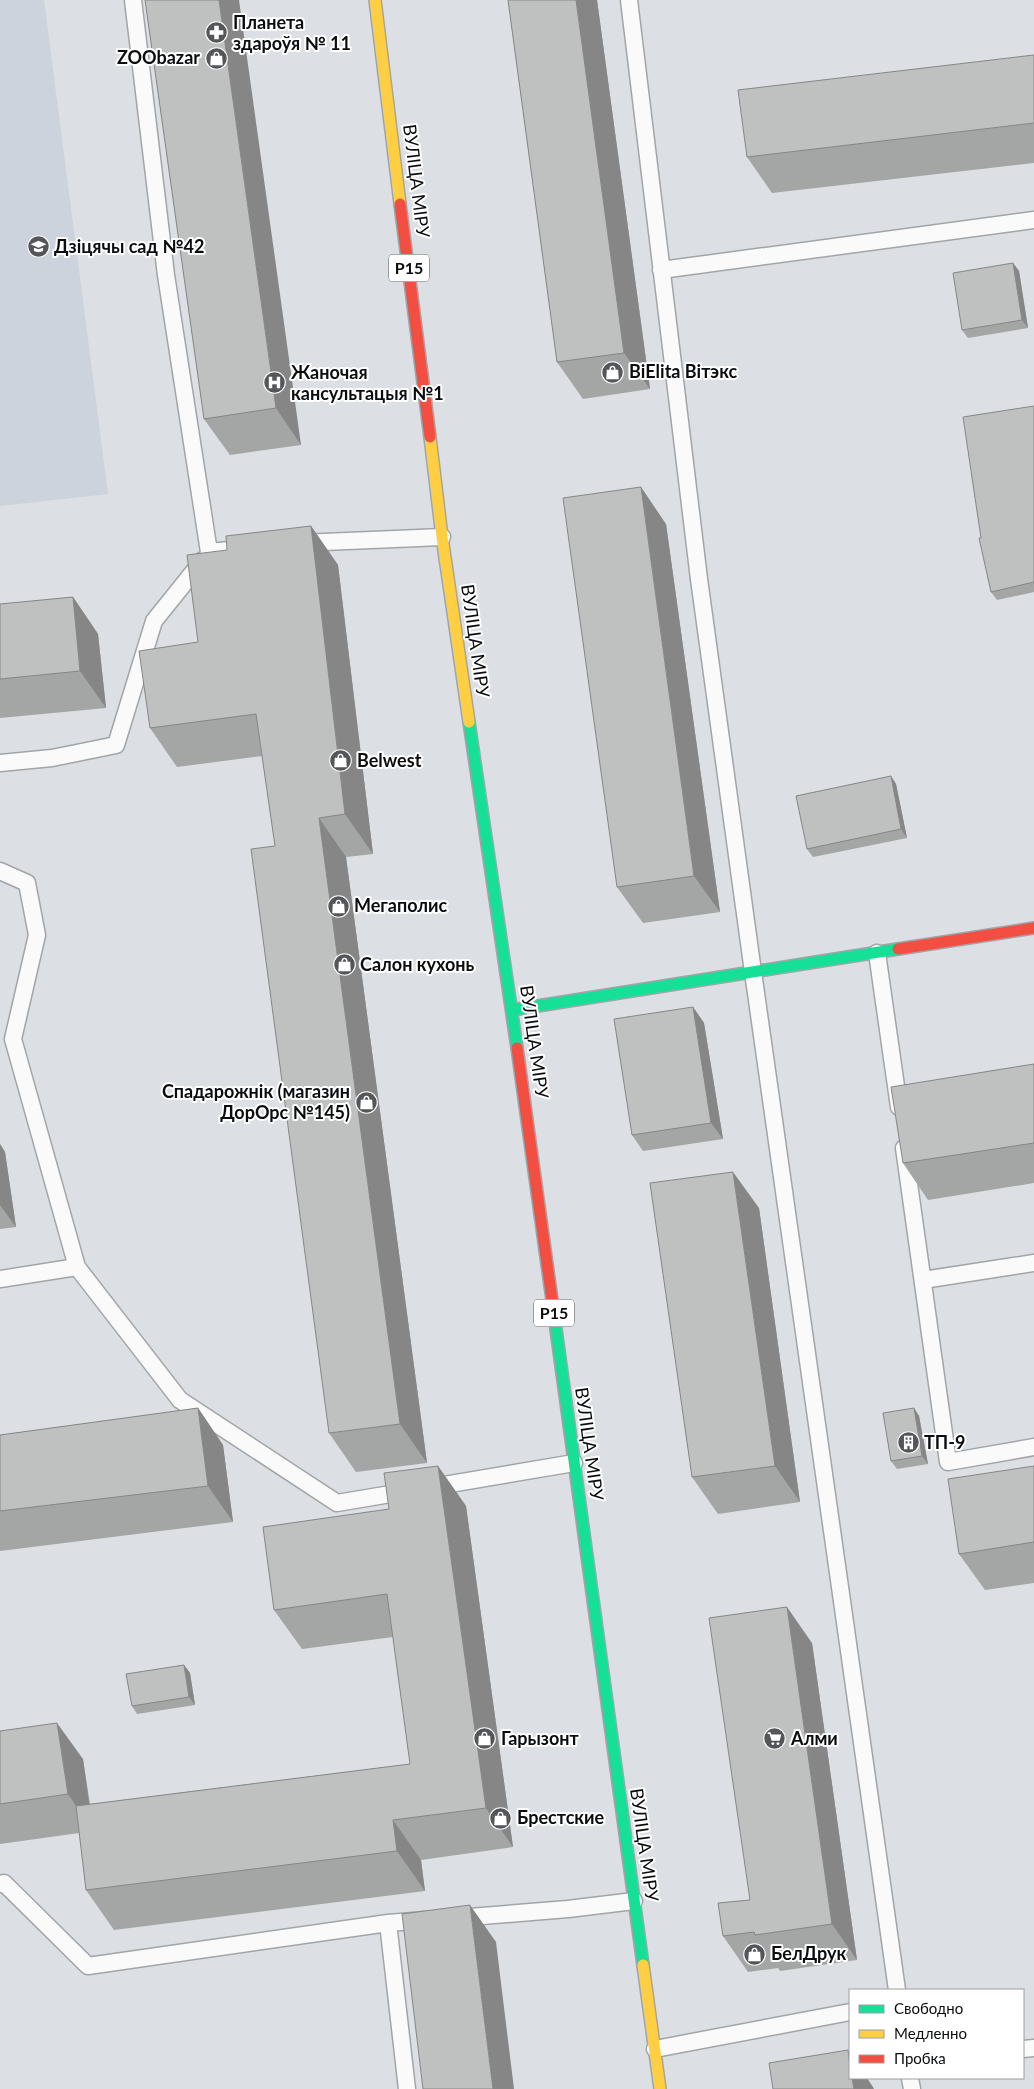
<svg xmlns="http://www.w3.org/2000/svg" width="1034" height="2089" viewBox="0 0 1034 2089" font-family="Lato,sans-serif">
<rect width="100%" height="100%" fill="#dcdfe3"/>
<path fill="#ccd3dc" d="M 0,0 L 44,0 L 108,494 L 0,506 Z"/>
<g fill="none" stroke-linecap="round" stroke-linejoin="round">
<defs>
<path id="lane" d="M 133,0 L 166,275 L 209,552 L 230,550
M 629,0 L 699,579 L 753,972 L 897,1990
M 661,270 L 1034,220
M 300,543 L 442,537
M 0,763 L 52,758 L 116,745 L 154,621 L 203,560
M 0,871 L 27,883 L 37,935 L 13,1039 L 77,1267 L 180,1400 L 337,1503 L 574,1463
M 877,953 L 899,1107
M 904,1148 L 948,1462 L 1034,1447
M 0,1279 L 77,1267
M 923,1280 L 1034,1263
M 0,1884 L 4,1883 L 88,1966 L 388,1923 L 425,1920
M 457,1918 L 568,1909 L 634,1901
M 388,1923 L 407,2089
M 655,2049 L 850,2012
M 1023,2049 L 1034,2048
M 910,2078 L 912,2089"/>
<path id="fast" d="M 469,722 L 517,1048
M 512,1010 L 898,949
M 552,1300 L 643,1965"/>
<path id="slow" d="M 375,0 L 400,204
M 430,437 L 442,537 L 469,722
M 643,1965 L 660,2089"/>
<path id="jam" d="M 400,204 L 430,437
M 898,949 L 1034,928
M 517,1048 L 552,1300"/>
</defs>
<use href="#lane" stroke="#a2a5a8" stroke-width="19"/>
<use href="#fast" stroke="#a2a5a8" stroke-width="14"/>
<use href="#slow" stroke="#a2a5a8" stroke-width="14"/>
<use href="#jam" stroke="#a2a5a8" stroke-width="14"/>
<use href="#lane" stroke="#fafafb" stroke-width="16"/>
<use href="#fast" stroke="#16e098" stroke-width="11"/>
<use href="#slow" stroke="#ffcf43" stroke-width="11"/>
<use href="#jam" stroke="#f24e42" stroke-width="11"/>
</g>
<path fill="#a4a5a5" d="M 145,0 L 301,445 L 230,455 L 204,419 Z
M 508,0 L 597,0 L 650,389 L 583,399 L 557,362 Z
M 1034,55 L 1034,163 L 772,193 L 747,157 Z
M 1013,263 L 1019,271 L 1028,328 L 968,338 L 962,330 Z
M 1034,406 L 1034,592 L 997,600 L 991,592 L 981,538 Z
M 666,524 L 720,912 L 643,923 L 617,887 Z
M 311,526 L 338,565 L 373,854 L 346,857 L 427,1463 L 356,1472 L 329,1433 L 275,846 L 262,756 L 177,767 L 150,728 L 198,642 L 227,550 Z
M 73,597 L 98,634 L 106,708 L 0,718 L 0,604 Z
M 891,776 L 896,784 L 907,838 L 813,857 L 807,849 Z
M 693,1007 L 704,1023 L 723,1139 L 643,1151 L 632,1135 Z
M 1034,1064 L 1034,1183 L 928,1200 L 903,1163 Z
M 0,1144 L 5,1152 L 16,1227 L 0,1229 Z
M 759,1208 L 800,1502 L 718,1514 L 692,1477 Z
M 198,1408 L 223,1445 L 233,1522 L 0,1551 L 0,1435 Z
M 914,1408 L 919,1416 L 928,1464 L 897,1469 L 891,1461 Z
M 438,1466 L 466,1506 L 513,1847 L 421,1860 L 425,1891 L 114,1930 L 86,1890 L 79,1833 L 0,1844 L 0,1731 L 83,1759 L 90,1804 L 410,1764 L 393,1637 L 302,1649 L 274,1610 Z
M 1034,1466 L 1034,1583 L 985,1590 L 959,1554 Z
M 812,1643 L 857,1960 L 780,1971 L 778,1968 L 748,1972 L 723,1936 L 750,1900 Z
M 184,1665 L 190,1673 L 195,1705 L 137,1714 L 132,1706 Z"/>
<path fill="#868686" d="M 219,0 L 239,0 L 301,445 L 276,408 Z
M 576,0 L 597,0 L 650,389 L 624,353 Z
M 1013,263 L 1019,271 L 1028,328 L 1022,320 Z
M 641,487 L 666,524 L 720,912 L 694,876 Z
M 311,526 L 338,565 L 373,854 L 345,814 Z
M 73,597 L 98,634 L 106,708 L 80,671 Z
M 891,776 L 896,784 L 907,838 L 901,829 Z
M 319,818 L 346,857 L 427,1463 L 400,1424 Z
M 693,1007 L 704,1023 L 723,1139 L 711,1123 Z
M 0,1144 L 5,1152 L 16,1227 L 0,1205 Z
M 733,1172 L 759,1208 L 800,1502 L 775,1466 Z
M 198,1408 L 223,1445 L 233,1522 L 208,1486 Z
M 914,1408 L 919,1416 L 928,1464 L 922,1456 Z
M 438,1466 L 466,1506 L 513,1847 L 486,1808 Z
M 787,1607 L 812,1643 L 857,1960 L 832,1924 Z
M 184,1665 L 190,1673 L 195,1705 L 189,1697 Z
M 57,1723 L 83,1759 L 93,1831 L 68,1794 Z
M 393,1820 L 421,1860 L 425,1891 L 397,1851 Z
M 470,1905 L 496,1942 L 514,2089 L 493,2089 Z
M 848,2050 L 850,2054 L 850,2067 Z
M 852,2078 L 867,2078 L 873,2087 L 874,2089 L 854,2089 Z"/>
<path fill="#bfc0c0" stroke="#868686" d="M 145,0 L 219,0 L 276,408 L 204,419 Z
M 508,0 L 576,0 L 624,353 L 557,362 Z
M 1034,55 L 1034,123 L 747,157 L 738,90 Z
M 1013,263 L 1022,320 L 962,330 L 953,273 Z
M 1034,406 L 1034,582 L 991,592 L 979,538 L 981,538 L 963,417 Z
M 641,487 L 694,876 L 617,887 L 563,498 Z
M 311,526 L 345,814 L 319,818 L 400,1424 L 329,1433 L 251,849 L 275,846 L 256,714 L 150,728 L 139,651 L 198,642 L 187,555 L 227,550 L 226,536 Z
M 73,597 L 80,671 L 0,679 L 0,604 Z
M 891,776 L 901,829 L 807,849 L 796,796 Z
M 693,1007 L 711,1123 L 632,1135 L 614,1019 Z
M 1034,1064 L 1034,1143 L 903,1163 L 891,1087 Z
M 733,1172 L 775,1466 L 692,1477 L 650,1183 Z
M 198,1408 L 208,1486 L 0,1511 L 0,1435 Z
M 914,1408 L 922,1456 L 891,1461 L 883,1413 Z
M 438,1466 L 486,1808 L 393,1820 L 397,1851 L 86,1890 L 76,1806 L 410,1764 L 387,1594 L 274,1610 L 263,1527 L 389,1509 L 384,1473 Z
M 1034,1466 L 1034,1542 L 959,1554 L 948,1479 Z
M 787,1607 L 832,1924 L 755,1935 L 754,1932 L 723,1936 L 718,1903 L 750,1900 L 709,1618 Z
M 184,1665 L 189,1697 L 132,1706 L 126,1674 Z
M 57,1723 L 68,1794 L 0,1804 L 0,1731 Z
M 470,1905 L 493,2089 L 423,2089 L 402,1914 Z
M 848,2050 L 850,2067 L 850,2078 L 852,2078 L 854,2089 L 773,2089 L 769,2063 Z"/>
<defs>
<symbol id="pharmacy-disc" viewBox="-11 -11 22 22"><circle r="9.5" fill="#545659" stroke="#fff"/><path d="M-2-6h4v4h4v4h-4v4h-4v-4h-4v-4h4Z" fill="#fff"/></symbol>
<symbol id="shop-disc" viewBox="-11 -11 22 22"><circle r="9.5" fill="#545659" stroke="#fff"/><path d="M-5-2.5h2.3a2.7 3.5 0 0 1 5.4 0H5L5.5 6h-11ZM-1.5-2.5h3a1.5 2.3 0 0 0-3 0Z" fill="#fff"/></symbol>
<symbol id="school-disc" viewBox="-11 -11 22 22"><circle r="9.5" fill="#545659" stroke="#fff"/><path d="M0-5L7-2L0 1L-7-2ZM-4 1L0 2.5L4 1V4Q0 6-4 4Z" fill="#fff"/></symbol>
<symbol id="hospital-disc" viewBox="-11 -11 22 22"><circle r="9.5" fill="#545659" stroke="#fff"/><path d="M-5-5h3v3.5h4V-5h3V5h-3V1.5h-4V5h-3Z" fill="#fff"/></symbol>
<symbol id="building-disc" viewBox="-11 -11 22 22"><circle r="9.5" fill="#545659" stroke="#fff"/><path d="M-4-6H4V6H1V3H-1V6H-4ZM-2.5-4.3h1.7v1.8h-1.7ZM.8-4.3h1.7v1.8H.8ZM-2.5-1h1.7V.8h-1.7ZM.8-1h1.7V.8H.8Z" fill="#fff"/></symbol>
<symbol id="supermarket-disc" viewBox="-11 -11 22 22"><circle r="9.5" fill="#545659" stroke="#fff"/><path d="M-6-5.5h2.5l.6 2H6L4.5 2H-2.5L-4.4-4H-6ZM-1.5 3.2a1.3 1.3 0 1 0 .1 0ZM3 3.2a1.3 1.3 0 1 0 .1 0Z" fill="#fff"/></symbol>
</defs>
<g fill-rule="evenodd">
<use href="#pharmacy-disc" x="204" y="20" width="25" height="25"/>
<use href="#shop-disc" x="204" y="46" width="25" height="25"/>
<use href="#school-disc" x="26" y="234" width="25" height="25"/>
<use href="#shop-disc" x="600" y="360" width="25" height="25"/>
<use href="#hospital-disc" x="262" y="370" width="25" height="25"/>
<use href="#shop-disc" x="328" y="748" width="25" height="25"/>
<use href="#shop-disc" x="326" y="894" width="25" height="25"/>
<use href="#shop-disc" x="332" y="952" width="25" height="25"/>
<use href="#shop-disc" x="354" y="1090" width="25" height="25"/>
<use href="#building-disc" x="896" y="1430" width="25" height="25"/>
<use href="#shop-disc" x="472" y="1726" width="25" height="25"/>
<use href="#supermarket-disc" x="762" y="1726" width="25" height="25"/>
<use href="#shop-disc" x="488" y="1806" width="25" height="25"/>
<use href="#shop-disc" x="742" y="1942" width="25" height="25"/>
</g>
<g text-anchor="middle" stroke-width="4" stroke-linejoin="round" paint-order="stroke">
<g fill="#fff" stroke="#545556" stroke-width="1">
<rect x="389" y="254.5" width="40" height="27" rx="4"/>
<rect x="534" y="1299.5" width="40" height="27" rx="4"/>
</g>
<g font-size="16" font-weight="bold" fill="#0a0c0e">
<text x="409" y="274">Р15</text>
<text x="554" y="1319">Р15</text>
</g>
<g font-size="18" font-weight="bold" fill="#0a0c0e" stroke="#fff" text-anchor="start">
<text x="233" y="29">Планета<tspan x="233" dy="21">здароўя № 11</tspan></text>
<text x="200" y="64" text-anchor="end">ZOObazar</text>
<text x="54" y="253">Дзіцячы сад №42</text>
<text x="629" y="378">ВiElita Вітэкс</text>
<text x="291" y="379">Жаночая<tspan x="291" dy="21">кансультацыя №1</tspan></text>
<text x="357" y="767">Belwest</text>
<text x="354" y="912">Мегаполис</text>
<text x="360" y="971">Салон кухонь</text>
<text x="350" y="1098" text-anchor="end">Спадарожнік (магазин<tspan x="350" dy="21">ДорОрс №145)</tspan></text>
<text x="924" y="1449">ТП-9</text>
<text x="501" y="1745">Гарызонт</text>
<text x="791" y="1745">Алми</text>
<text x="517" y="1824">Брестские</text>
<text x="771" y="1960">БелДрук</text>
</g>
<g font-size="18" fill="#0a0c0e" stroke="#fff">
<text transform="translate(416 181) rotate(83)" y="6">ВУЛІЦА МІРУ</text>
<text transform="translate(475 641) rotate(82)" y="6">ВУЛІЦА МІРУ</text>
<text transform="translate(534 1042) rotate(82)" y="6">ВУЛІЦА МІРУ</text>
<text transform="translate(589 1444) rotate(82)" y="6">ВУЛІЦА МІРУ</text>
<text transform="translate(644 1845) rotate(82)" y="6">ВУЛІЦА МІРУ</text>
</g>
</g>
<rect x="849" y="1989" width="175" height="90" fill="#ffffff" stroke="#9d9e9f"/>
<rect x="859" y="2005" width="25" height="8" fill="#16e098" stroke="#9d9e9f"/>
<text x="894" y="2014" font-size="15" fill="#0a0c0e">Свободно</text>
<rect x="859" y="2030" width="25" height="8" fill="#ffcf43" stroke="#9d9e9f"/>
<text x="894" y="2039" font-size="15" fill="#0a0c0e">Медленно</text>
<rect x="859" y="2055" width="25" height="8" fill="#f24e42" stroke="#9d9e9f"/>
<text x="894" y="2064" font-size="15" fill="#0a0c0e">Пробка</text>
</svg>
